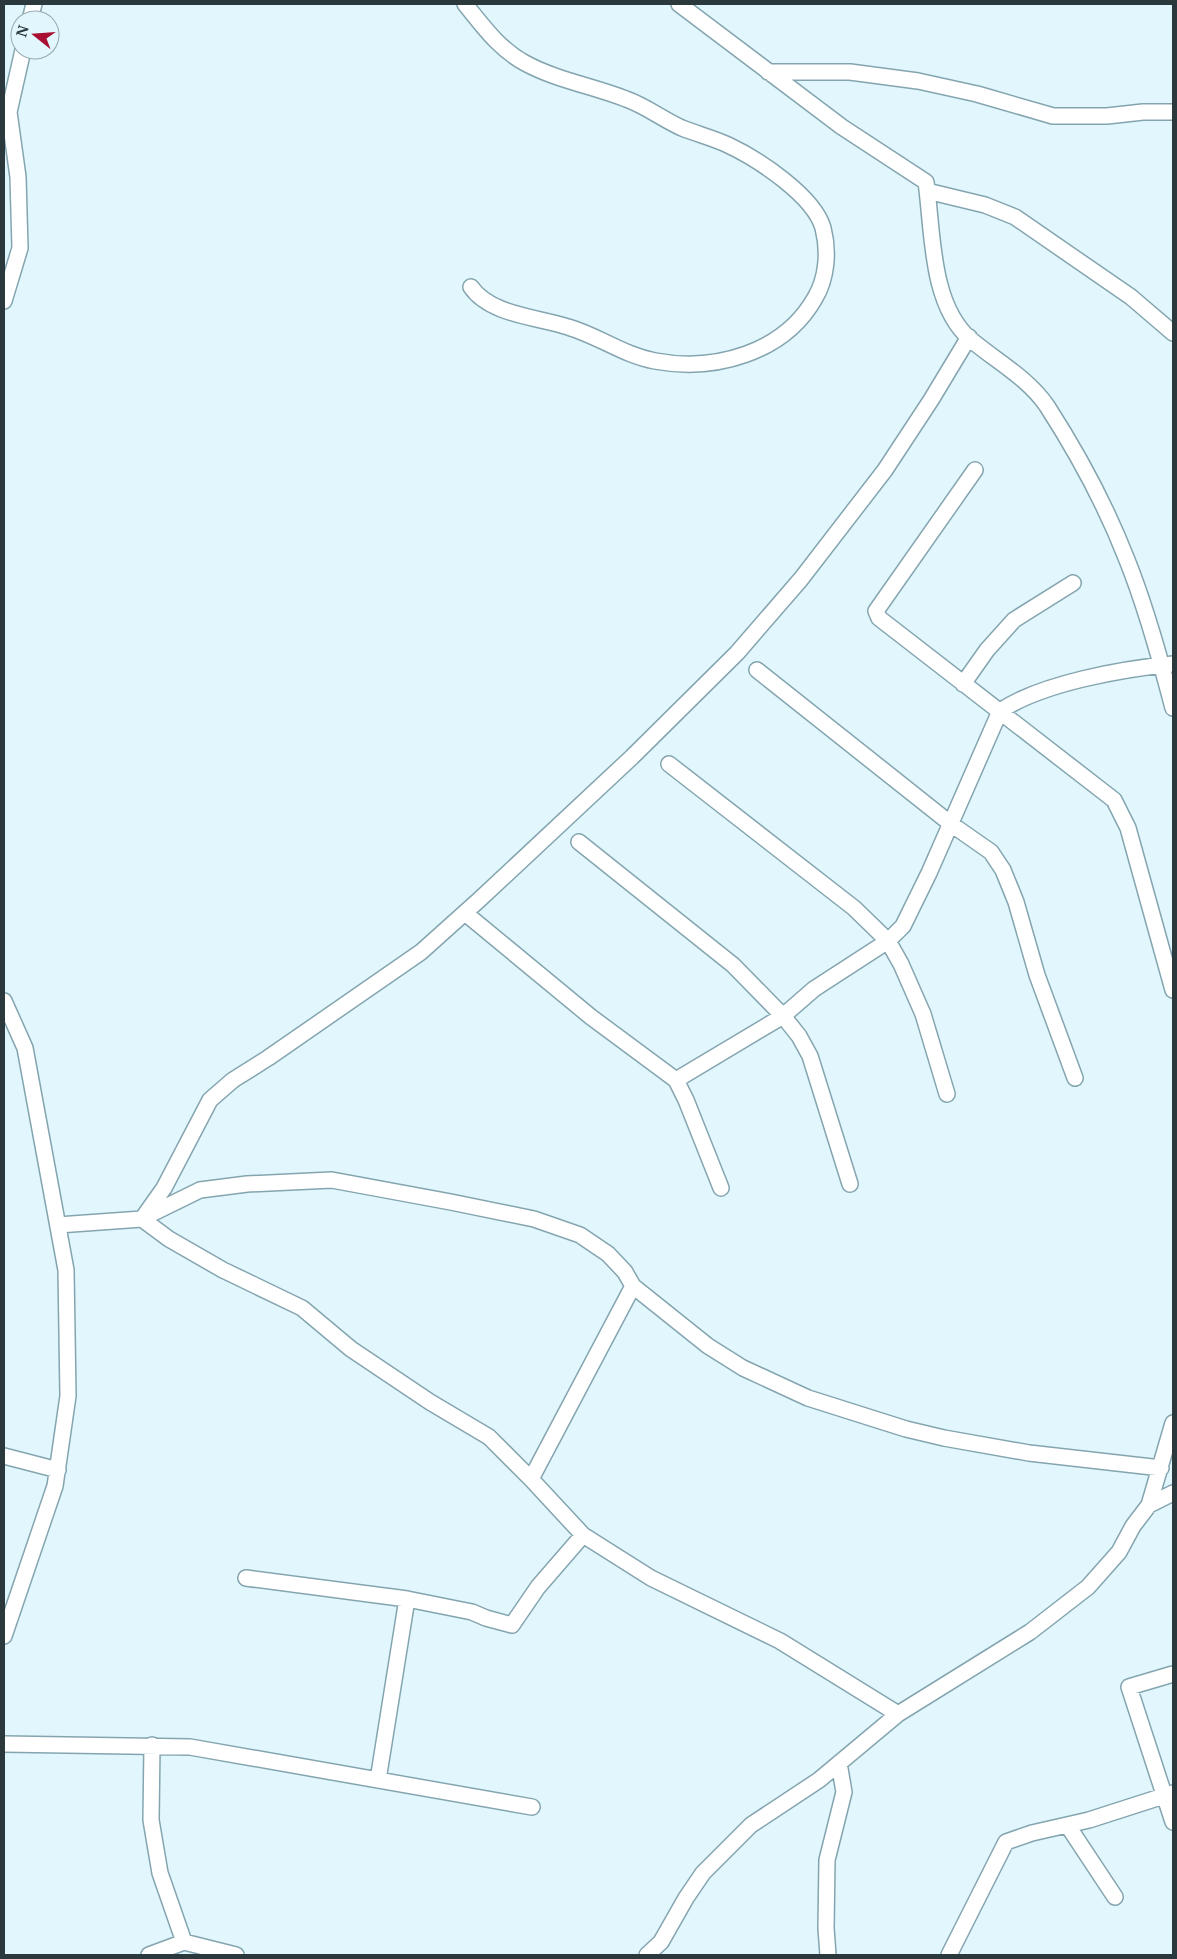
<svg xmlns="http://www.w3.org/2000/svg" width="1177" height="1959" viewBox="0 0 1177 1959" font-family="Merriweather,serif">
<rect width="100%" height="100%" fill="#e1f6fd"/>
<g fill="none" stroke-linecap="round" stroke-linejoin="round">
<defs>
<path id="street" d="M 465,4 C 483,26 499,49 525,63 C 556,80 593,86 626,99 C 646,106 662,119 682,128 C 697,134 713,138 728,145 C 758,159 814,196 823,228 C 829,251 827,278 815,298 C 784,353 715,372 655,361 C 623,355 599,336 568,327 C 538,317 490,315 471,287
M 679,4 L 842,127 L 926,182 C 933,231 930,304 970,339 C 996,361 1028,378 1047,406 C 1078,454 1106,506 1127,560 C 1146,607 1160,658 1173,708
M 30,20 L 34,4
M 768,72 L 850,72 L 918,81 L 977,94 L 1053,116 L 1107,116 L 1143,112 L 1173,112
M 927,191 L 985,205 L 1015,217 L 1131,297 L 1173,333
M 4,301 L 20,248 L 18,177 L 9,112 L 23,50
M 975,470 L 876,611 L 879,618 L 1114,800 L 1128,828 L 1173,990
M 757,670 L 951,824 L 991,852 L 1003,870 L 1016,902 L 1037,975 L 1075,1078
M 963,684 L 987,650 L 1014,620 L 1073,583
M 669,764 L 854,908 L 888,941 L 901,964 L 923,1014 L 947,1094
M 579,842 L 733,965 L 783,1016 L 799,1036 L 810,1056 L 850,1184
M 465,913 L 591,1017 L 676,1080 L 686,1100 L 721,1188
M 4,1001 L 25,1048 L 66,1270 L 68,1396 L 55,1486 L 4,1636
M 676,1080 L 783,1016 L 814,989 L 888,941 L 903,926 L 929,873 L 1000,711 C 1042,683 1122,669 1173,664
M 145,1217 L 200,1190 L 247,1184 L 332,1180 L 451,1202 L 534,1219 L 580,1235 L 608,1254 L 625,1272 L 633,1286 L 531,1479
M 142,1219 L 164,1188 L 210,1100 L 233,1080 L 268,1058 L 421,952 L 479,900 L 632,757 L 737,653 L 801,579 L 885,470 L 931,400 L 969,337
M 58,1225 L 142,1219 L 169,1239 L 223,1270 L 302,1308 L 351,1349 L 430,1402 L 489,1437 L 531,1479 L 583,1535 L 651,1578 L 780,1641 L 898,1714
M 633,1286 L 708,1346 L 743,1368 L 808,1398 L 906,1429 L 944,1438 L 1029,1453 L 1161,1468
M 4,1456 L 58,1470
M 1149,1505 L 1173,1423
M 246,1578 L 407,1599 L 472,1612 L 486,1618 L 512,1625 L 538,1587 L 583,1535
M 1173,1674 L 1129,1687 L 1173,1822
M 4,1744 L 190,1747 L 532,1807
M 152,1745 L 151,1820 L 160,1873 L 184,1942
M 378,1780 L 407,1599
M 1068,1826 L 1115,1897
M 149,1955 L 184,1942 L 236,1955
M 647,1955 L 661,1942 L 686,1898 L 703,1873 L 751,1825 L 819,1780 L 898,1714 L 1030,1632 L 1088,1587 L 1119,1552 L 1133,1526 L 1149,1505 L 1173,1493
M 828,1955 L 826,1928 L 827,1860 L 844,1792 L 839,1763
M 949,1955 L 1006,1842 L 1032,1833 L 1089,1820 L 1173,1793"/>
</defs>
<use href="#street" stroke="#84a5b0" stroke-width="18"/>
<use href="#street" stroke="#fff" stroke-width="15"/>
</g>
<rect width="1177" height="1959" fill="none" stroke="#2b393d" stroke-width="10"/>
<g transform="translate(35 35) rotate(287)"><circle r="24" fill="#e1f6fd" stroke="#98aab0"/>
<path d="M0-4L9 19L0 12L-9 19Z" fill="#a80f32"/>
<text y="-8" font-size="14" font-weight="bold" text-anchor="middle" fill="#2b393d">N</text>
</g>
</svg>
